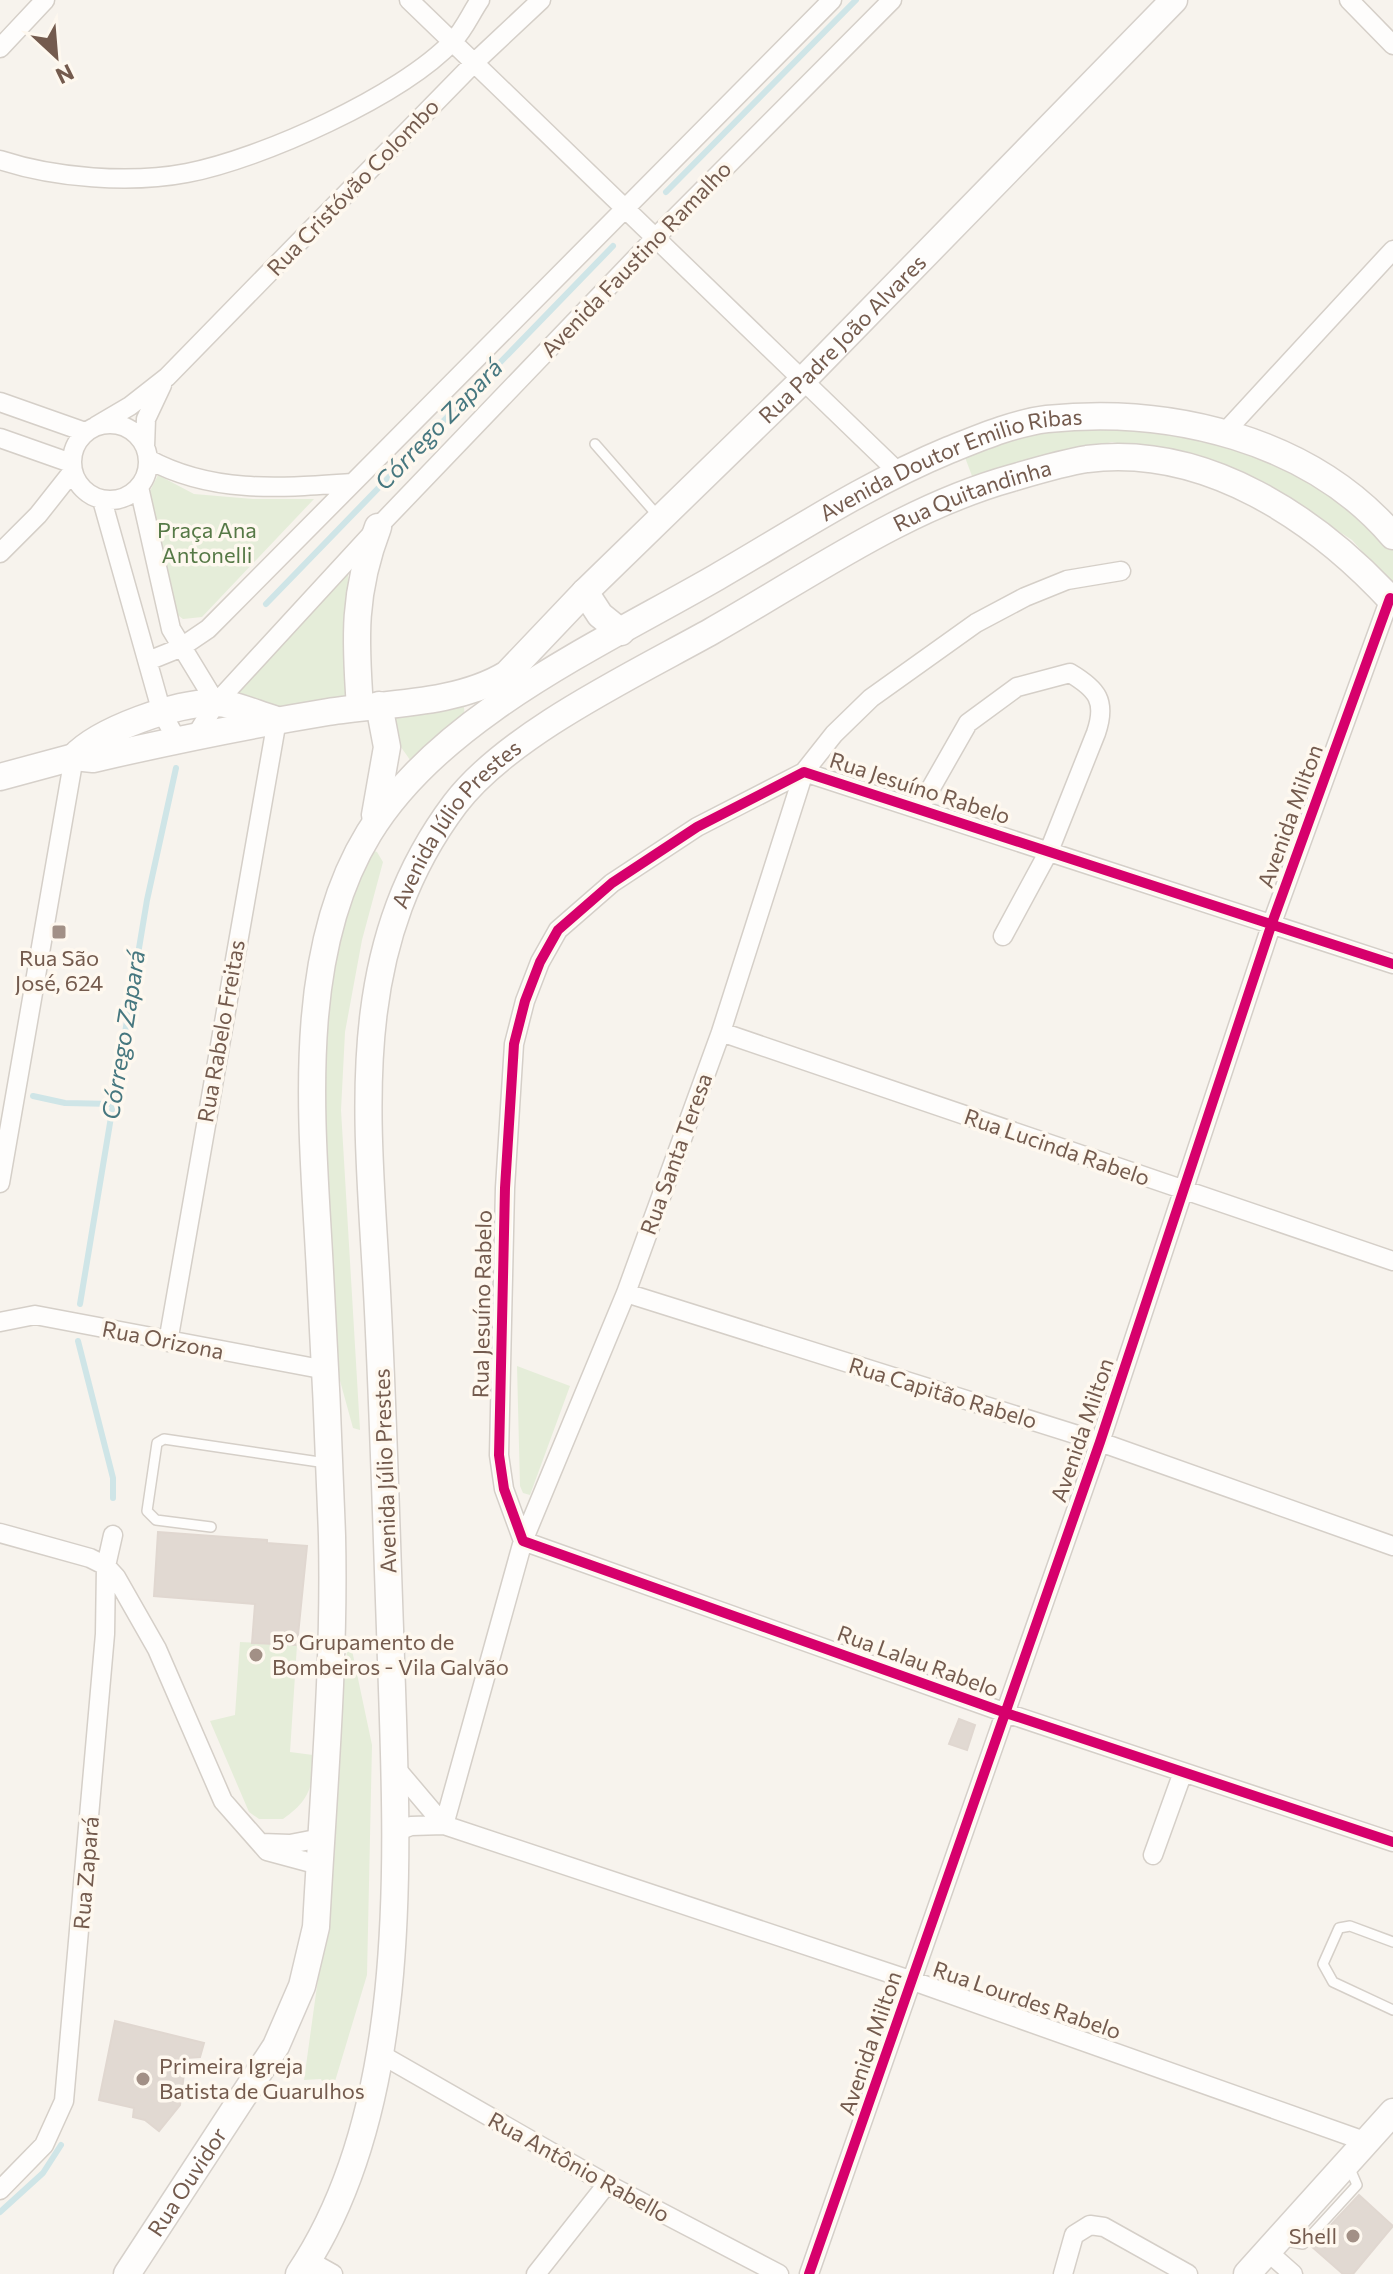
<svg xmlns="http://www.w3.org/2000/svg" width="1393" height="2274" viewBox="0 0 1393 2274" font-family="Commissioner,sans-serif">
<rect width="100%" height="100%" fill="#f7f3ed"/>
<path fill="#e5edd9" d="M 1110,423 C 1142,427 1176,428 1207,437 C 1280,456 1343,494 1393,550 L 1393,586 L 1352,540 L 1286,497 L 1204,461 L 1112,442 L 972,476 L 963,452 L 1038,430 Z
M 158,475 L 194,494 L 253,499 L 314,499 L 202,617 L 183,619 L 171,610 L 149,493 Z
M 348,570 L 350,700 L 274,718 L 227,694 Z
M 464,707 L 465,723 L 413,764 L 393,736 L 384,715 Z
M 367,848 L 377,852 L 383,862 L 362,940 L 345,1032 L 341,1110 L 360,1430 L 353,1428 L 339,1377 L 326,1203 L 322,1075 L 330,948 Z
M 517,1366 L 570,1386 L 530,1495 L 523,1493 L 520,1486 Z
M 349,1636 L 372,1745 L 367,1975 L 330,2098 L 321,2079 L 304,2080 L 326,1921 L 335,1748 Z
M 240,1642 L 297,1645 L 290,1752 L 313,1755 C 314,1786 309,1801 283,1819 L 259,1819 L 249,1812 L 210,1721 L 235,1715 Z"/>
<g fill="none" stroke-linecap="round" stroke-linejoin="round">
<path stroke="#cfe5e7" stroke-width="6" d="M 666,192 L 856,0
M 266,604 L 613,246
M 33,1096 L 65,1103 L 114,1104
M 80,1304 L 147,900 L 176,768
M 78,1341 L 113,1478 L 113,1498
M 0,2212 L 43,2173 L 61,2145"/>
</g>
<path fill="#e1d9d2" stroke="#e0d7d0" stroke-width="2" d="M 158,1532 L 267,1540 L 267,1543 L 307,1546 L 297,1645 L 252,1643 L 255,1604 L 154,1596 Z
M 959,1719 L 975,1725 L 967,1750 L 949,1744 Z
M 115,2021 L 204,2043 L 200,2057 L 186,2058 L 180,2105 L 159,2131 L 145,2120 L 133,2117 L 134,2108 L 99,2100 Z
M 1359,2195 L 1393,2226 L 1353,2274 L 1343,2274 L 1311,2246 Z"/>
<g fill="none" stroke-linecap="round" stroke-linejoin="round">
<defs>
<path id="lane" d="M 595,444 L 658,516
M 211,1527 L 156,1520 L 147,1511 L 157,1443 L 164,1439 L 326,1463
M 1393,1942 L 1350,1926 L 1339,1928 L 1323,1964 L 1333,1982 L 1393,2010
M 1281,2240 L 1303,2244 L 1357,2185 L 1348,2164"/>
<path id="street" d="M 409,0 L 898,472
M 1349,0 L 1393,45
M 0,48 L 45,0
M 0,160 C 55,178 130,184 187,173 C 261,159 401,96 453,41 C 464,30 471,13 480,0
M 0,402 L 85,432
M72 462a38 38 0 1 1 76 0a38 38 0 1 1-76 0Z
M 96,426 L 130,406 L 167,377 L 476,61 L 541,0
M 1225,432 L 1393,250
M 0,438 L 71,463
M 145,447 L 146,419 L 162,385
M 148,459 C 212,494 281,488 351,483
M 139,487 L 171,629 L 216,703
M 102,500 L 162,713 L 177,740
M 0,553 L 38,515 L 72,472
M 148,661 L 180,648 L 208,629 L 832,0
M 195,737 L 216,703 L 378,527 L 657,236 L 892,0
M 919,809 L 968,723 L 1017,687 L 1070,673 C 1097,689 1107,701 1096,733 L 1049,851 L 1003,936
M 1393,964 L 804,772 L 697,827 L 612,883 L 558,930 L 540,962 L 525,1001 L 514,1044 L 505,1188 L 499,1455 L 504,1489 L 523,1541 L 1006,1713 L 1393,1842
M 721,1032 L 1393,1261
M 0,1183 L 74,757
M 626,1293 L 1100,1442 L 1393,1546
M 0,1322 L 35,1315 L 326,1370
M 168,1342 L 277,720
M 0,1533 L 90,1558 L 106,1566 L 116,1577 L 157,1649 L 223,1801 L 267,1851 L 319,1865
M 394,1766 L 444,1825
M 444,1825 L 523,1541 L 626,1293 L 721,1032 L 804,772 L 834,734 L 871,698 L 976,623 L 1025,597 L 1067,580 L 1121,571
M 395,1832 L 411,1826 L 444,1825 L 913,1981 L 1367,2142
M 261,1843 L 290,1844 L 321,1838
M 1153,1855 L 1183,1772
M 382,2055 L 607,2184 L 779,2274
M 0,2190 L 44,2145 L 64,2101 L 105,1634 L 106,1566 L 113,1535
M 1267,2251 L 1293,2274
M 308,2260 L 333,2274
M 536,2274 L 607,2184
M 809,2274 L 1100,1442 L 1272,923 L 1390,598
M 1063,2274 L 1074,2235 L 1090,2225 L 1104,2227 L 1188,2274"/>
<g id="secondary">
<path d="M 585,592 L 600,615 L 621,632"/>
<path d="M 360,707 C 355,639 353,592 378,527"/>
<path d="M 74,757 C 99,730 177,702 215,703 C 234,703 256,714 274,719"/>
<path id="s1" d="M 0,777 L 74,757 L 93,759 C 171,741 249,725 328,712 C 385,703 456,705 507,674 L 585,592 L 804,379 L 1174,0"/>
<path d="M 375,815 L 387,747 L 379,705"/>
<path id="s2" d="M 127,2274 L 276,2046 L 302,1986 L 316,1927 C 323,1797 335,1666 332,1536 C 329,1448 325,1360 320,1272 C 313,1132 292,958 369,833 C 440,716 601,644 717,577 C 793,533 867,484 949,450 C 979,438 1014,423 1047,419 C 1170,406 1310,439 1393,536"/>
<path id="s3" d="M 299,2274 C 417,2099 396,1831 390,1629 C 386,1517 383,1404 377,1292 C 368,1120 344,952 455,804 C 508,734 635,674 712,631 C 809,576 904,508 1012,478 C 1036,471 1062,463 1087,459 C 1206,444 1317,519 1393,602"/>
<path d="M 1247,2274 L 1393,2112"/>
</g>
</defs>
<use href="#lane" stroke="#d5cfc8" stroke-width="12"/>
<use href="#street" stroke="#d5cfc8" stroke-width="21"/>
<use href="#secondary" stroke="#d6d0ca" stroke-width="29"/>
<use href="#lane" stroke="#fefdfc" stroke-width="9"/>
<use href="#street" stroke="#fefdfc" stroke-width="18"/>
<use href="#secondary" stroke="#fefdfc" stroke-width="26"/>
<defs>
<path id="cycleway" d="M 1393,964 L 804,772 L 697,827 L 612,883 L 558,930 L 540,962 L 525,1001 L 514,1044 L 505,1188 L 499,1455 L 504,1489 L 523,1541 L 1006,1713 L 1393,1842
M 809,2274 L 1100,1442 L 1272,923 L 1390,598"/>
</defs>
<use href="#cycleway" stroke="#fef8ef" stroke-width="15"/>
<use href="#cycleway" stroke="#d6006c" stroke-width="10"/>
</g>
<g fill="#a29086" stroke="#fef8ef" stroke-width="3">
<rect x="51" y="924" width="16" height="16" rx="4"/>
<circle cx="256" cy="1655" r="8"/>
<circle cx="143" cy="2079" r="8"/>
<circle cx="1353" cy="2236" r="8"/>
</g>
<g text-anchor="middle" stroke-width="7" stroke-linejoin="round" paint-order="stroke">
<g font-size="22" fill="#745b4e" stroke="#fef8ef">
<text transform="translate(353 187) rotate(-46)" y="8">Rua Cristóvão Colombo</text>
<text transform="translate(636 259) rotate(-46)" y="8">Avenida Faustino Ramalho</text>
<text dy="8" stroke="none"><textPath href="#s1" startOffset="994">Rua Padre João Alvares</textPath></text>
<text dy="8" stroke="none"><textPath href="#s2" startOffset="2202">Avenida Doutor Emilio Ribas</textPath></text>
<text dy="8" stroke="none"><textPath href="#s3" startOffset="2112">Rua Quitandinha</textPath></text>
<text transform="translate(920 788) rotate(18)" y="8">Rua Jesuíno Rabelo</text>
<text transform="translate(1290 816) rotate(-70)" y="8">Avenida Milton</text>
<text dy="8" stroke="none"><textPath href="#s3" startOffset="1490">Avenida Júlio Prestes</textPath></text>
<text transform="translate(221 1031) rotate(-80)" y="8">Rua Rabelo Freitas</text>
<text transform="translate(1057 1147) rotate(19)" y="8">Rua Lucinda Rabelo</text>
<text transform="translate(676 1154) rotate(-70)" y="8">Rua Santa Teresa</text>
<text transform="translate(482 1304) rotate(-89)" y="8">Rua Jesuíno Rabelo</text>
<text transform="translate(163 1340) rotate(11)" y="8">Rua Orizona</text>
<text transform="translate(943 1393) rotate(17)" y="8">Rua Capitão Rabelo</text>
<text transform="translate(1082 1430) rotate(-71)" y="8">Avenida Milton</text>
<text transform="translate(385 1471) rotate(-92)" y="8">Avenida Júlio Prestes</text>
<text transform="translate(918 1661) rotate(20)" y="8">Rua Lalau Rabelo</text>
<text transform="translate(86 1873) rotate(-85)" y="8">Rua Zapará</text>
<text transform="translate(1027 2000) rotate(19)" y="8">Rua Lourdes Rabelo</text>
<text transform="translate(870 2043) rotate(-71)" y="8">Avenida Milton</text>
<text transform="translate(579 2167) rotate(29)" y="8">Rua Antônio Rabello</text>
<text dy="8" stroke="none"><textPath href="#s2" startOffset="110">Rua Ouvidor</textPath></text>
</g>
<g font-size="22" fill="#567946" stroke="#fef8ef">
<text x="207" y="538">Praça Ana<tspan x="207" dy="25">Antonelli</tspan></text>
</g>
<g font-size="22" fill="#745b4e" stroke="#fef8ef" text-anchor="start">
<text x="59" y="966" text-anchor="middle">Rua São<tspan x="59" dy="25">José, 624</tspan></text>
<text x="272" y="1650">5º Grupamento de<tspan x="272" dy="25">Bombeiros - Vila Galvão</tspan></text>
<text x="159" y="2074">Primeira Igreja<tspan x="159" dy="25">Batista de Guarulhos</tspan></text>
<text x="1337" y="2244" text-anchor="end">Shell</text>
</g>
<g font-size="24" font-style="italic" fill="#46777f" stroke="#fef8ef">
<text transform="translate(439 425) rotate(-46)" y="8">Córrego Zapará</text>
<text transform="translate(124 1035) rotate(-81)" y="8">Córrego Zapará</text>
</g>
</g>
<g transform="translate(56 56) rotate(154)" stroke="#fef8ef" stroke-width="6" paint-order="stroke">
<path d="M0-6L14 30L0 20L-14 30Z" fill="#745b4e"/>
<text y="-12" font-size="22" font-weight="bold" text-anchor="middle" fill="#745b4e">N</text>
</g>
</svg>
